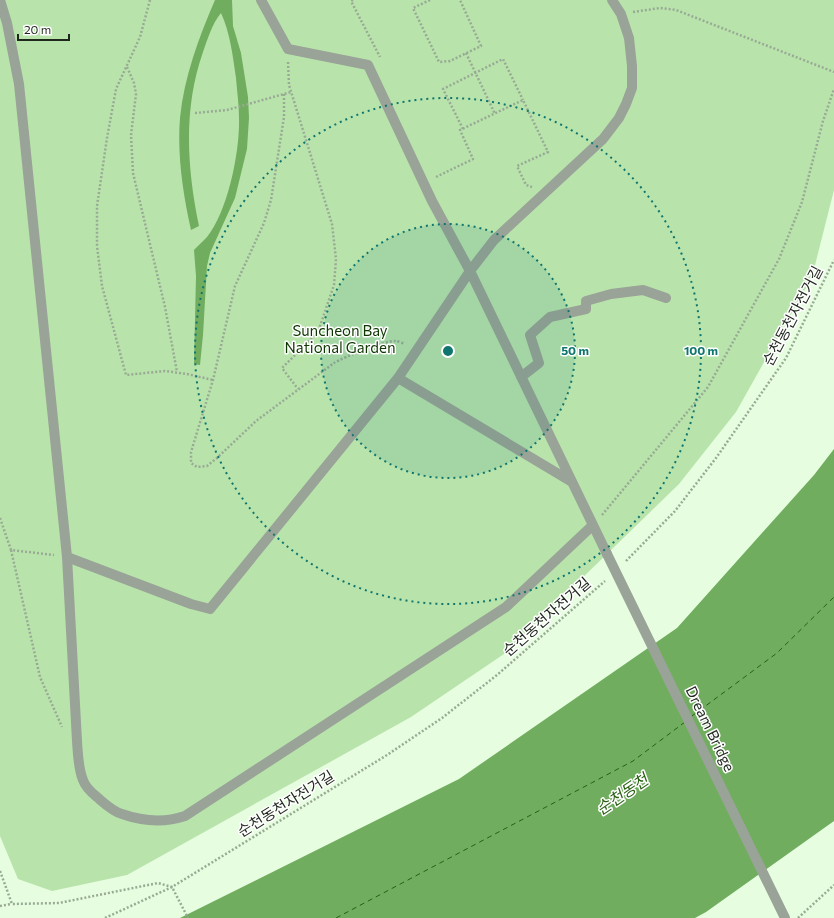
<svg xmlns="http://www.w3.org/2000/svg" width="834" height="918" viewBox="0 0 834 918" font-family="Commissioner,'Noto Sans KR',sans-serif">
<rect width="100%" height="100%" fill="#e6fde0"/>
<path fill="#b8e4ac" d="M 0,0 L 834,0 L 834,190 L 812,277 L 736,412 L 679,484 L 504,654 L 411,717 L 127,875 L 52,891 L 18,879 L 0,836 Z"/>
<path fill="#70ad5e" d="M 215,0 L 232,0 L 233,26 L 241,53 L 248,97 L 249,118 L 247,149 L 235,198 L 210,253 L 207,266 L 203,335 L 200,365 L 194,364 L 196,276 L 194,250 C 198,246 203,241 207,237 C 228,211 240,151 239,118 C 239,105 237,91 236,78 C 233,57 230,32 221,13 C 212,24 208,38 203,52 C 183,109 187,168 199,226 L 191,230 C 183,194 177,155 180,118 C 184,77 199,37 215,0 Z
M 834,449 L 834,821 L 706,912 L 695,918 L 180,918 L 459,779 L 677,628 L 814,475 Z"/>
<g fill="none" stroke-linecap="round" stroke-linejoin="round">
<path stroke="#286112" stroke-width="1" stroke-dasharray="5 4" stroke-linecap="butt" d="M 692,716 L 777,653 L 834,597
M 336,918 L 633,761 L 685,722"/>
<path stroke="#99aa94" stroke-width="2.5" stroke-dasharray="2 2" stroke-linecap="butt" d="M 150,0 L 140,37 L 116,89 L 107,138 L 97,206 L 97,246 L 102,286 L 126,375 L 165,371 L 187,374 L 213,380
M 353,0 L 351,1 L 380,57
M 430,0 L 413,8 L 439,62 L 450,61 L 481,46 L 460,0
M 633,12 L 660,8 L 676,10 L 834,72
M 466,53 L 495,114
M 288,62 L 289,85 L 332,224 L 336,259 L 334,285 L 318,332 L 282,368 L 298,389
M 127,67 L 134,83 L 136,94 L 131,135 L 133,173 L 165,307 L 177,372
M 284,94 L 284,117 L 271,200 L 264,223 L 235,286 L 213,380 L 191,452 L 191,463 L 197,467 L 207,466 L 217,458 L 256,421 L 334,363 C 344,357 385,340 396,341 C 398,341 402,343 405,344
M 195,113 L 227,110 L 291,92
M 463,129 L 443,89 L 503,59 L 523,100
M 436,177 L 473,159 L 460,130 L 523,100 L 548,152 L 517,166 L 526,185 L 532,187
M 602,515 L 708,387 L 779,259 L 802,202 L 823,121 L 834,89
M 0,518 L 11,550 L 54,555
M 11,550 L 40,677 L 62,727
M 626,561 L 675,511 L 716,458 L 786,358 L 834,260
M 0,871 L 12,904 L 59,903 L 158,883 L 172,887 L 387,755 L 442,718 L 497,675 L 605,581
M 0,906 L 11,904
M 105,918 L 172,887 L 188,918
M 798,918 L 834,885"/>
<path stroke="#9aa397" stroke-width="10" d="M 0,0 L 7,23 L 19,84 L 67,557
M 261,0 L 288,49 L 368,65 L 432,201 L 470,271 L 607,554
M 521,377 L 539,363 L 530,335 L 550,317 L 586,309 L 586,301 L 611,294 L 643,290 L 666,298
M 398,378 L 572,482
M 593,525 L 506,607 L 185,816 C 164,823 142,821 122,814 C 112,811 104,803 97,797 C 92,793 85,786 83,780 C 78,768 78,754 77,741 L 67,557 L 191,604 L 210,609 L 398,378 L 470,271 L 494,240 L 603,139 L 619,118 L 626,104 L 632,88 L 632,66 L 629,38 L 621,14 L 612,0"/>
<path stroke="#9aa397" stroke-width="10" d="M 607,554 L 785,918"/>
</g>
<circle cx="448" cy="351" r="127" fill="#0f766e" fill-opacity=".12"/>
<g fill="none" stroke="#0f766e" stroke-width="2" stroke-dasharray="2 4">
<circle cx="448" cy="351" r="127"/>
<circle cx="448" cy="351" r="253"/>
</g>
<g text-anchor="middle" stroke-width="3" stroke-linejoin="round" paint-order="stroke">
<g font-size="15" fill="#1f271d" stroke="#fff">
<text transform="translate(793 316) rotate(-62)" y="5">순천동천자전거길</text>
<text transform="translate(547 617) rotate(-41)" y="5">순천동천자전거길</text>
<text transform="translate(710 729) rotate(64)" y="5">Dream Bridge</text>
<text transform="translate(286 804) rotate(-32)" y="5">순천동천자전거길</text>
</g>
<g font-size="15" fill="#0d3600" stroke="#fff">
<text x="340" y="336">Suncheon Bay<tspan x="340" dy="17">National Garden</tspan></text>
</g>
<g font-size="16" font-style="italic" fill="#286112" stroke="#fff">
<text transform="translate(622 794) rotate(-34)" y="6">순천동천</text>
</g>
</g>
<circle cx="448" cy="351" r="6" fill="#0f766e" stroke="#fff" stroke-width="2"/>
<g font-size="12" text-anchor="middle" font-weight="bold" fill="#0f766e" stroke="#fff" stroke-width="3" stroke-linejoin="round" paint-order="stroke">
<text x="575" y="355">50 m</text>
<text x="701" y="355">100 m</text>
</g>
<path d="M18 34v6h51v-6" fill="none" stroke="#1f271d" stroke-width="2"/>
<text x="24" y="34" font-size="12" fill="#1f271d" stroke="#ffffff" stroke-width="3" paint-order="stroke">20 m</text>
</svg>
